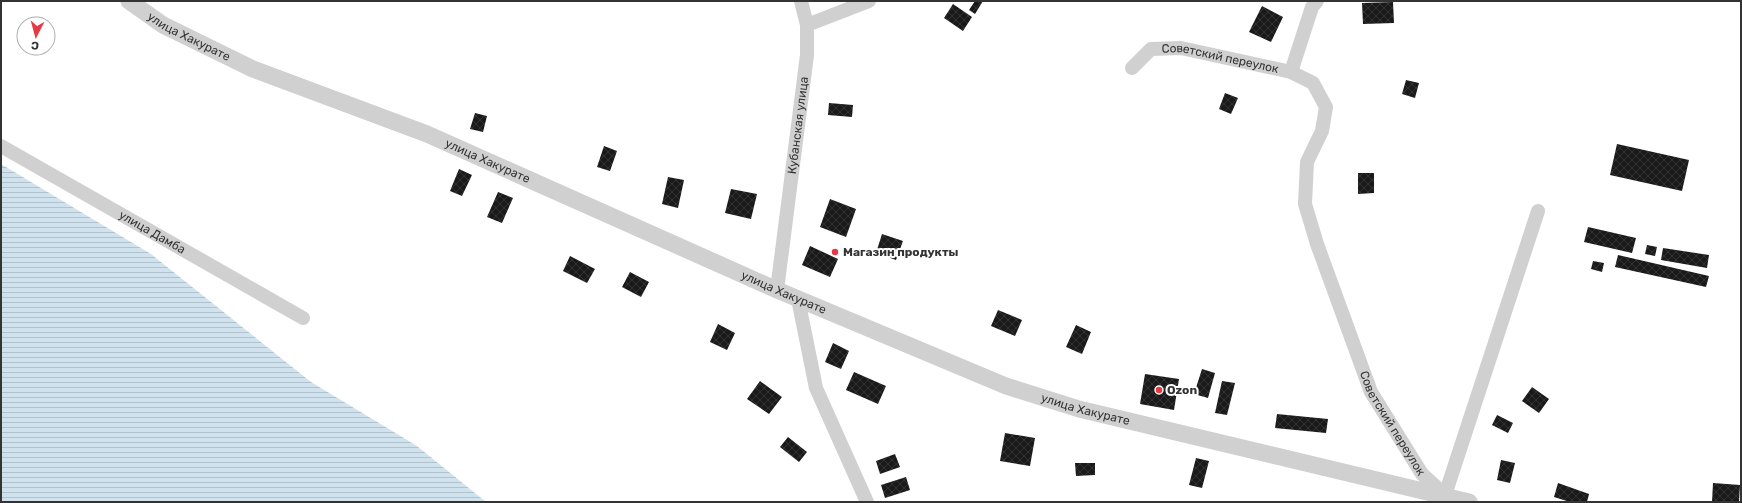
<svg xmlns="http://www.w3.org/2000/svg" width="1742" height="503" viewBox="0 0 1742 503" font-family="Rubik,sans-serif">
<defs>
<pattern id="water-rules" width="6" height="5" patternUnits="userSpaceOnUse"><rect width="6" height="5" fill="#cfe2ee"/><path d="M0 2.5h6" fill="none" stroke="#b2c2cd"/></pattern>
<pattern id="building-cross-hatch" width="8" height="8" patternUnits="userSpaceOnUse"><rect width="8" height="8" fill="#1a1a1a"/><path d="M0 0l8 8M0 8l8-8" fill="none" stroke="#333"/></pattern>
</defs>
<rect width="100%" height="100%" fill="#fff"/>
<path fill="url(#water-rules)" d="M 1,164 L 151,254 L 311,382 L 417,446 L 486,502 L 1,502 Z"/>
<path fill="url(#building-cross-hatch)" d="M 975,1 L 983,1 L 975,14 L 969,10 Z
M 1393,2 L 1394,23 L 1363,24 L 1362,3 Z
M 953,4 L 972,17 L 963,31 L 944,18 Z
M 1262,6 L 1283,17 L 1271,42 L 1249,32 Z
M 1406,80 L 1419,83 L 1415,98 L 1402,94 Z
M 1225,93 L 1238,98 L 1231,114 L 1219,109 Z
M 829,103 L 853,105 L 852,117 L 828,115 Z
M 475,113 L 487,116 L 483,132 L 470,129 Z
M 1617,144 L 1689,160 L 1682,191 L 1610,175 Z
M 604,146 L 617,151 L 610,171 L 597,167 Z
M 459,169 L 472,175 L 462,196 L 450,191 Z
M 1358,173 L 1374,173 L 1374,193 L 1358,194 Z
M 668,177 L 684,180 L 678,208 L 662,204 Z
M 731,189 L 757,194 L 751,219 L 725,213 Z
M 498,192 L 513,198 L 502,223 L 487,217 Z
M 830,199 L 856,209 L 846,237 L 820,227 Z
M 1588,227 L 1636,238 L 1632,253 L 1584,242 Z
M 882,234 L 903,241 L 896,260 L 876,253 Z
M 1647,245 L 1657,247 L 1655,256 L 1645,254 Z
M 810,246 L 838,259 L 830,277 L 802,265 Z
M 1663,248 L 1709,255 L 1707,268 L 1661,260 Z
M 1618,255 L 1709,276 L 1706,287 L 1615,267 Z
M 570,256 L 595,269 L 587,283 L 563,271 Z
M 1593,261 L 1604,263 L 1602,272 L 1591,269 Z
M 630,272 L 649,282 L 641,297 L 622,287 Z
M 998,310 L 1022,320 L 1015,336 L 991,326 Z
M 718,324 L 735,333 L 727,350 L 710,342 Z
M 1076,325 L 1091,332 L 1082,354 L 1066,347 Z
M 833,343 L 849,351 L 841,369 L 825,362 Z
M 1202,369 L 1215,373 L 1208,398 L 1194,394 Z
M 854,372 L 886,386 L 878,404 L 846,390 Z
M 1145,374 L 1179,379 L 1174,410 L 1140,404 Z
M 760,381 L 782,397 L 769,414 L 747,399 Z
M 1222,381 L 1235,383 L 1227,415 L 1215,413 Z
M 1532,387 L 1549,399 L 1539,413 L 1522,401 Z
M 1277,414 L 1328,419 L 1326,433 L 1275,428 Z
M 1497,415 L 1513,423 L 1508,433 L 1492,425 Z
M 1005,433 L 1035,438 L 1030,466 L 1000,461 Z
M 788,437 L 807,452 L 799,462 L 780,447 Z
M 895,454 L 900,467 L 880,474 L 876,461 Z
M 1196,458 L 1209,461 L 1202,488 L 1189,485 Z
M 1501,460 L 1515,463 L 1510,483 L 1497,480 Z
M 1075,463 L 1095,463 L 1095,475 L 1076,476 Z
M 906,477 L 910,490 L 885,498 L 881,485 Z
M 1558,483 L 1589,494 L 1587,502 L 1570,502 L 1554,497 Z
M 1713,483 L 1740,485 L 1739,502 L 1712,502 Z"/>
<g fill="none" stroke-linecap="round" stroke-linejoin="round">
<g stroke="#d0d0d0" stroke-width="14">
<path d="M 801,1 L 807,25"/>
<path id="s1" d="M 1132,68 L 1151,49 L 1181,48 L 1291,72 L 1313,83 L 1326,107 L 1322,131 L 1307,162 L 1305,204 L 1317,244 L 1371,392 L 1422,474 L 1445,495 L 1538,211"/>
<path d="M 1291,72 L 1312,7 L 1317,1"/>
<path id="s2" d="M 1,146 L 303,318"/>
<path id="s3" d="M 777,290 L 807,55 L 807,25 L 869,1"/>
<path d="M 798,299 L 816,388 L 867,502"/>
</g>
<path stroke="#d0d0d0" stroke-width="17" id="s4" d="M 129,1 L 163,25 L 253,69 L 427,134 L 777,290 L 1006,386 L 1079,409 L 1469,502"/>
</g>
<g fill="#e63946" stroke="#fff" stroke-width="1.5">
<circle cx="835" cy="252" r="4"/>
<circle cx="1159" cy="390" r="4"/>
</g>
<g text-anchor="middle" stroke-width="4" stroke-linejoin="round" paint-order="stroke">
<g font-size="12" fill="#333" stroke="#fff">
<text dy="4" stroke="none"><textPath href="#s4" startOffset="70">улица Хакурате</textPath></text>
<text dy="4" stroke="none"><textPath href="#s1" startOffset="97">Советский переулок</textPath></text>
<text dy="4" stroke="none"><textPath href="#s3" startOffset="166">Кубанская улица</textPath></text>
<text dy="4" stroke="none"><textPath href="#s4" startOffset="394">улица Хакурате</textPath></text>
<text dy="4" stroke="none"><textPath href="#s2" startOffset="174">улица Дамба</textPath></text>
<text dy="4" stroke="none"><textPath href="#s4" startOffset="718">улица Хакурате</textPath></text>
<text dy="4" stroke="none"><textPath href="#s4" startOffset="1042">улица Хакурате</textPath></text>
<text dy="4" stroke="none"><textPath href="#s1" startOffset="559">Советский переулок</textPath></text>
</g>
<g font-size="12" font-weight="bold" fill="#333" stroke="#fff" text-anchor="start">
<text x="843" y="256">Магазин продукты</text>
<text x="1167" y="394">Ozon</text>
</g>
</g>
<rect width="1742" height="503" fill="none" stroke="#333333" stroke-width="4"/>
<g transform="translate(36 36) rotate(186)"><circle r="19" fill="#ffffff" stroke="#adadad"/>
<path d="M0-3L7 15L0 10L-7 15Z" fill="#e63946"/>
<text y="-6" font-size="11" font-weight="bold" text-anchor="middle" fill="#333333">С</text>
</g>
</svg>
